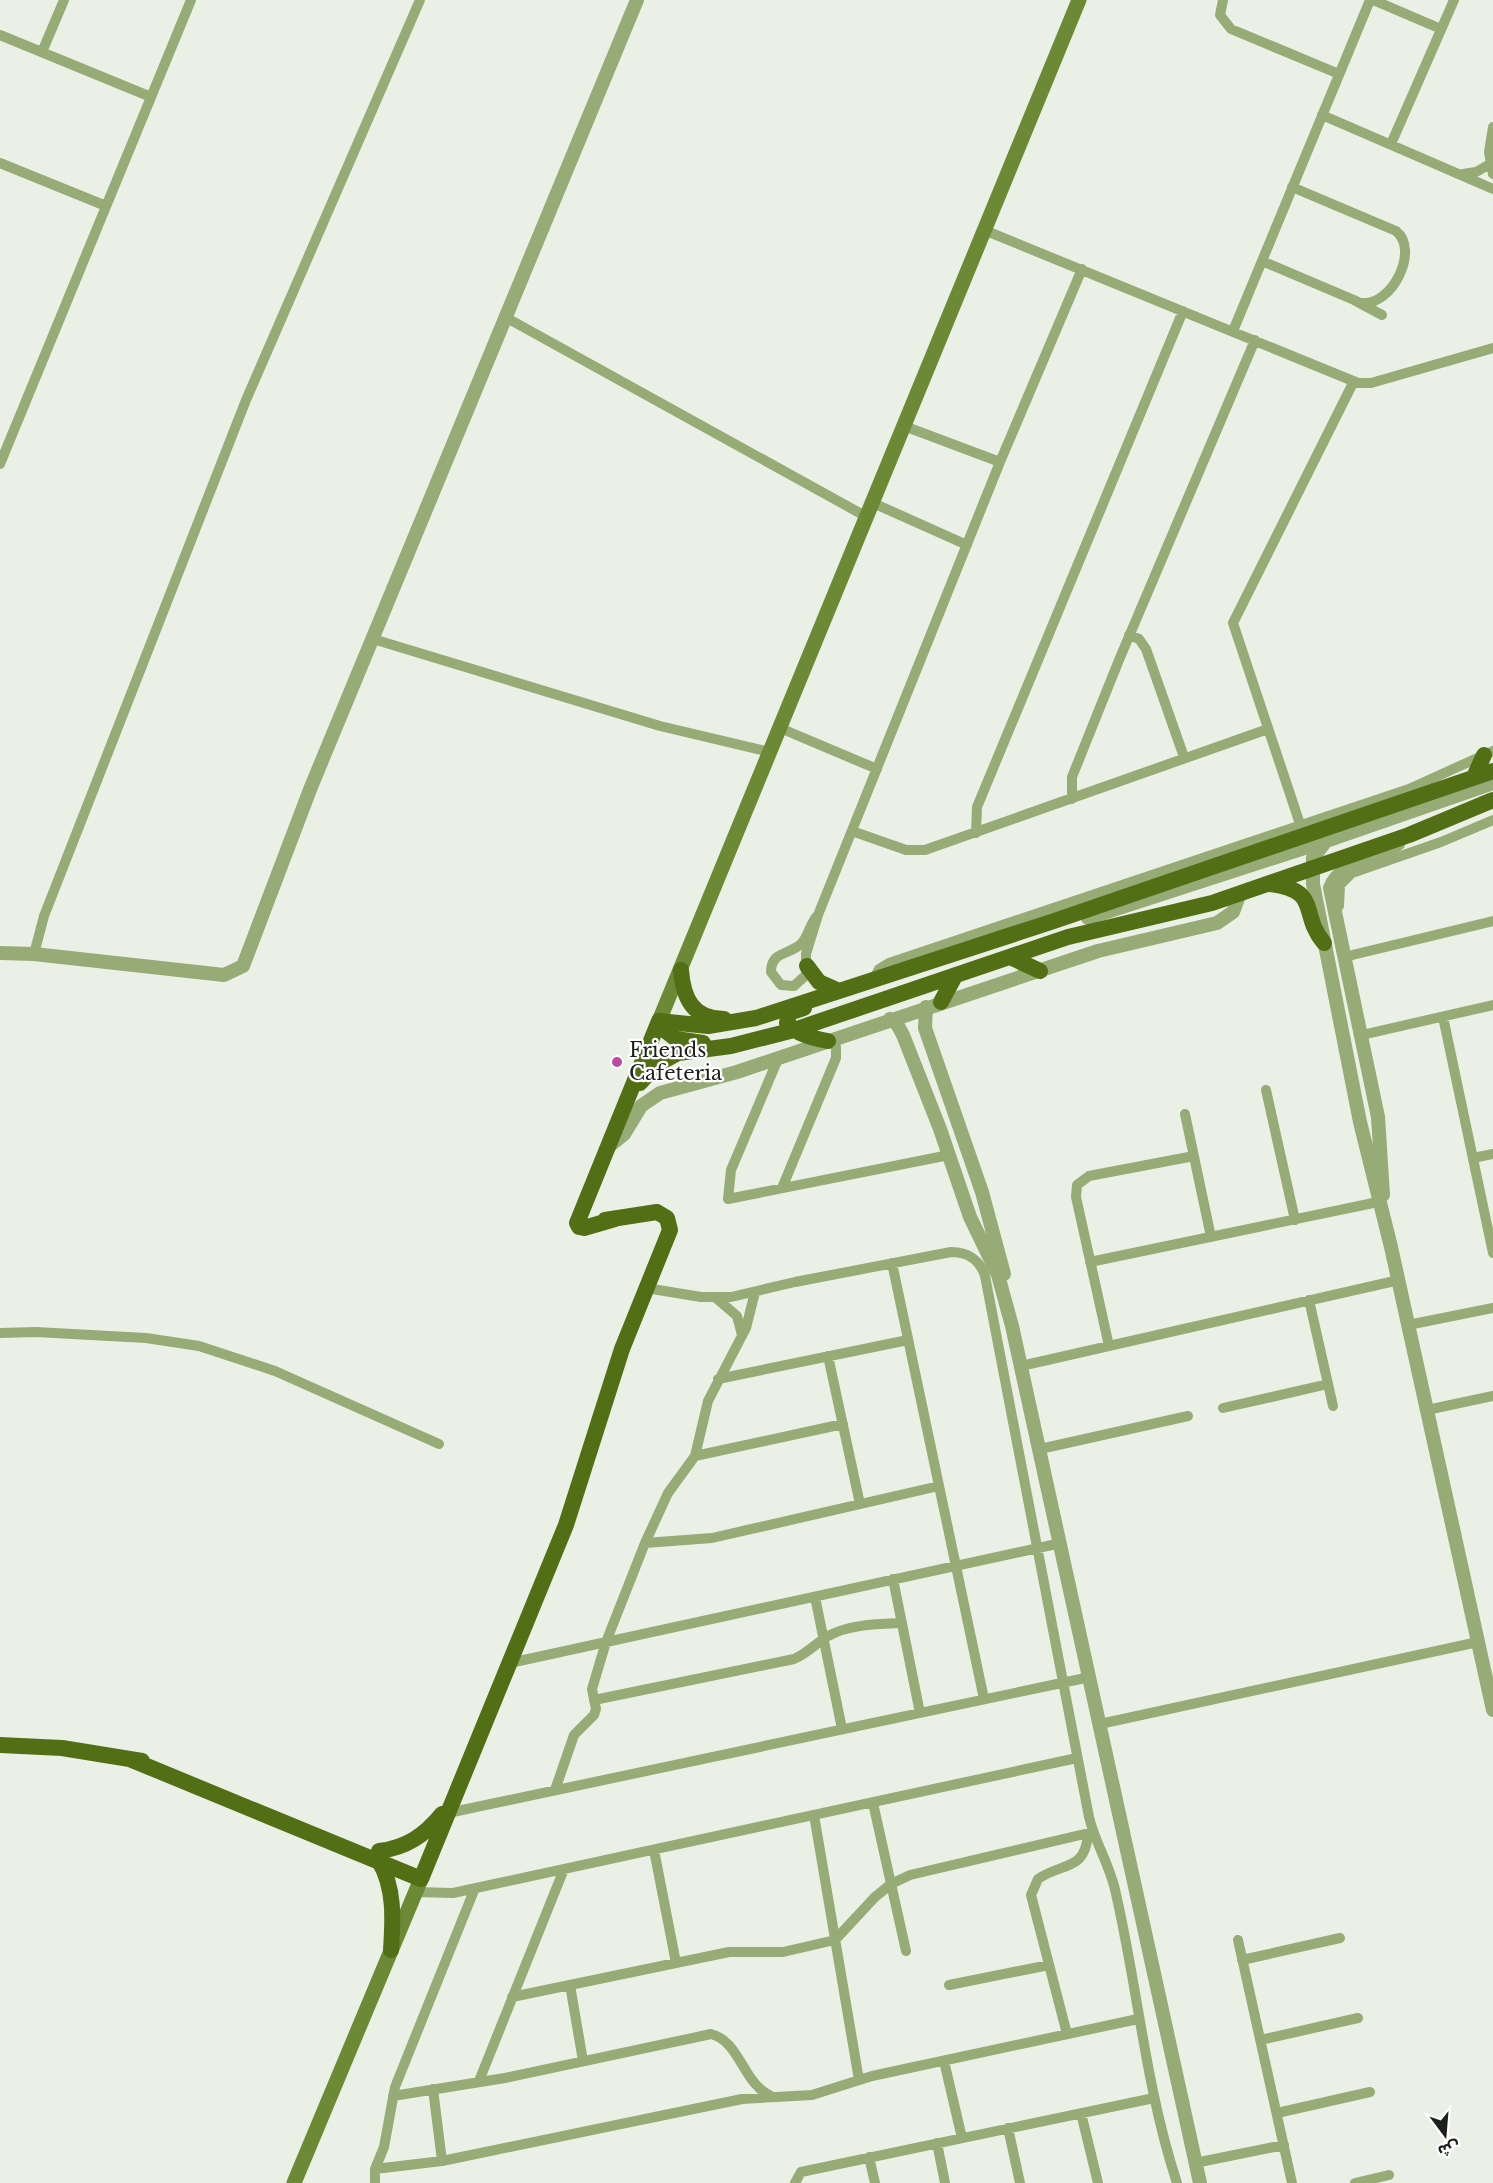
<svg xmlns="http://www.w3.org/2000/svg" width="1493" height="2183" viewBox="0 0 1493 2183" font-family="'Libre Baskerville','Noto Sans Arabic',serif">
<rect width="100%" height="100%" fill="#ebf0e6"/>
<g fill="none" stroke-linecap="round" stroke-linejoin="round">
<path stroke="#96ab76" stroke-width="10" d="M 1223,0 L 1220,15 L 1231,29 L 1339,74
M 1373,0 L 1441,29
M 0,35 L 151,97
M 42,52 L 64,0
M 1322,115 L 1493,189
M 1493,127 L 1489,152 L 1493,174
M 1391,144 L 1454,0
M 0,163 L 106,206
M 1463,174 L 1476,172 L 1490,164
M 1292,187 L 1396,231 C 1420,250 1392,306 1362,303
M 984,230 L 1358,383 L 1371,383 L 1493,348
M 1262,261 L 1354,300 L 1382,315
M 505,317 L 867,517
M 1233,331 L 1370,0
M 904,426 L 1000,462
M 0,464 L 191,0
M 873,503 L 967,545
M 1129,635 L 1139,639 L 1146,649 L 1184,757
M 373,639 L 660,726 L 770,752
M 780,728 L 877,769
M 1072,799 L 1072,777 L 1119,660 L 1255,340
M 1300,824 L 1233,623 L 1354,381
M 852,831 L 906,850 L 925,850 L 1268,729
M 976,833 L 977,807 L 1183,311
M 1339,906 L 1340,885 L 1352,873 L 1441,842 L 1493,820
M 818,915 L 1000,462 L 1082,269
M 818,915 L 806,954 L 806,975 L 794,986 L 781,985 L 771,972 C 771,951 789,955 801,944 C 809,936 810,922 818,915 Z
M 34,954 L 44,916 L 246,400 L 420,0
M 1344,957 L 1493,921
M 874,979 L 879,969 L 889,963 L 1409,789 L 1493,751
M 1443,1017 L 1493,1253
M 1362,1035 L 1493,1005
M 778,1059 L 731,1170 L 728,1199 L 949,1155
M 1266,1090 L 1295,1220
M 1185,1114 L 1211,1237
M 1473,1158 L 1493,1154
M 782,1188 L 836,1058 L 836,1047 L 828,1041
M 1090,1262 L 1378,1202
M 892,1263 L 984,1699
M 646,1288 L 701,1297 L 731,1297 L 795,1282 L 951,1252 C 968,1252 980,1260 985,1276 L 1089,1817 C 1095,1843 1111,1867 1116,1894 C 1138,1990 1146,2089 1177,2183
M 716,1298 L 737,1316 L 742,1335
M 1309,1300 L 1333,1406
M 1408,1325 L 1493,1308
M 0,1333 L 36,1332 L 146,1338 L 199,1346 L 275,1371 L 439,1444
M 1109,1346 L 1076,1197 L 1077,1185 L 1089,1176 L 1194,1156
M 828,1356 L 860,1504
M 1021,1366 L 1399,1280
M 718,1379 L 908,1340
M 1223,1408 L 1328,1384
M 1427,1410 L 1493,1396
M 1040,1449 L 1188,1416
M 695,1456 L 843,1424
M 645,1543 L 712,1538 L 939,1486
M 893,1579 L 920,1713
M 815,1597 L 842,1729
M 510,1663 L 1061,1543
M 594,1700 L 794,1659 C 808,1653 816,1643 828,1636 C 850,1624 878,1624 902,1623
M 1100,1724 L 1478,1642
M 555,1790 L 574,1735 L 594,1715 L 596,1709 L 592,1689 L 606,1642 L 645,1543 L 668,1493 L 695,1456 L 708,1401 L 746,1328 L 755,1292
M 873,1803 L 906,1951
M 448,1813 L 1090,1677
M 814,1815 L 859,2080
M 654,1850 L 676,1963
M 416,1892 L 453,1893 L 1077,1758
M 1238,1940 L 1292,2183
M 1242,1960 L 1340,1938
M 570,1985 L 583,2061
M 949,1985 L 1049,1965
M 512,1997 L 729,1952 L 783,1952 L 835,1940 L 875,1897 L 891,1884 L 910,1875 L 1093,1832
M 1067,2034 L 1031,1895 L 1038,1879 C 1062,1862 1085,1872 1088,1834
M 1260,2040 L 1358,2018
M 944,2061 L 962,2138
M 479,2081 L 564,1869
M 433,2089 L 442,2161
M 393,2096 L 505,2078 L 711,2034 C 740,2041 743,2084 771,2096
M 1081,2113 L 1098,2183
M 1277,2113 L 1370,2092
M 1008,2128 L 1020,2183
M 937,2143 L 945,2183
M 869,2157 L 875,2183
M 1195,2163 L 1284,2145
M 375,2169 L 442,2161 L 742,2099 L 812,2095 L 872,2076 L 1138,2019
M 375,2183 L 375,2169 L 384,2147 L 395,2087 L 475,1888
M 795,2183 L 801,2172 L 1154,2098
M 1355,2183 L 1389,2175"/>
<path stroke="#96ab76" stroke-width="14" d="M 1326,841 L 1313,858 L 1313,884 L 1360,1122 L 1391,1247 L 1493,1710
M 1088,918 L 1326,841 L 1493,783
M 0,953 L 34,954 L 224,975 L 243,966 L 311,787 L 637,0
M 926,1007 L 925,1028 L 982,1192 L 1004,1274
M 890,1019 L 897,1024 L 903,1035 L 940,1129 L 970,1217 L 998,1275 L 1012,1326 L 1200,2183
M 608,1147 L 624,1134 L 641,1106 L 660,1093 L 737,1072 L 1098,951 L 1217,923 L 1233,912 L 1240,893
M 1383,1195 L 1378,1117 L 1330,888 C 1338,863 1377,858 1398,844"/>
<path stroke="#6c8a35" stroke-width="15" d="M 659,1021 L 1079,0
M 294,2183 L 421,1879"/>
<path stroke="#526f15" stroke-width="16" d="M 1474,777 L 1484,755
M 1270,884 C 1322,891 1299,913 1324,943
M 1010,957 L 1040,971
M 807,966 L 819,982 L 837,990
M 681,970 C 683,998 693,1019 724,1019
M 941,1002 L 955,976
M 804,1008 L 789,1013 L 787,1023 C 798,1035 812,1038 828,1041
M 658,1025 L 676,1039 L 703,1043
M 640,1083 L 656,1065 L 678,1053 L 731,1046 L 794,1030 L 1068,937 L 1212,903 L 1409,835 L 1493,800
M 615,1219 L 584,1228 L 579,1227 L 577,1223 L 659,1021 L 708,1026 L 756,1018 L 1054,921 L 1493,771
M 0,1745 L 62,1748 L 142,1761
M 132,1760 L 421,1879 L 566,1525 L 622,1349 L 670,1230 L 667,1218 L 657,1212 L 605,1220
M 379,1851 C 406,1848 425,1835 442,1814
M 379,1861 C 395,1888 393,1920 391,1950"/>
</g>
<circle fill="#bc4aa6" stroke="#fff" stroke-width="2" cx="617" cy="1062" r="6"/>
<g text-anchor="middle" stroke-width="4.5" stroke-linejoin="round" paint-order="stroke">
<g font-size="20" fill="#1e201c" stroke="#fff" text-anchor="start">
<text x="629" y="1057">Friends<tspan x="629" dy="23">Cafeteria</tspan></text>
</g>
</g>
<g transform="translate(1445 2135) rotate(164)" stroke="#ffffff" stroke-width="4.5" paint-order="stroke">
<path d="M0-4.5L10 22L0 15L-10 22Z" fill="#1e201c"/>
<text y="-9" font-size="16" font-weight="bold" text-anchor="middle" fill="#1e201c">ش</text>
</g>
</svg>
